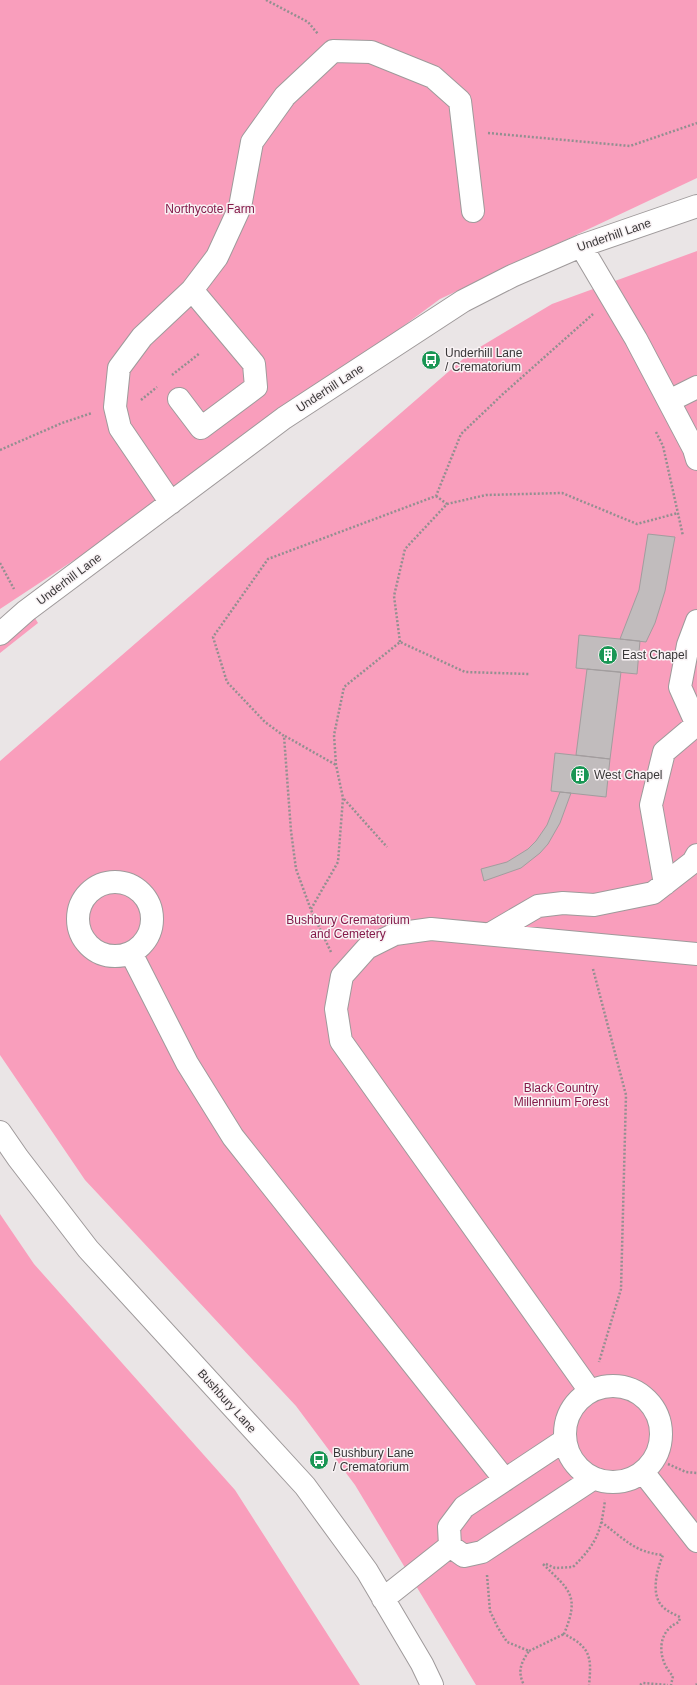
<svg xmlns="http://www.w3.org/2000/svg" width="697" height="1685" viewBox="0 0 697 1685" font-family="Arial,sans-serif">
<rect width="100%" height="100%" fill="#eae5e6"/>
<path fill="#f99ebc" d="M 0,0 L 697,0 L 697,178 L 440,299 L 185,487 L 0,609 Z
M 697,251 L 697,1685 L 476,1685 L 355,1485 L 296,1406 L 85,1180 L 0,1055 L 0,761 L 470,353 L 552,304 Z
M 35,618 L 38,623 L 0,653 L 0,646 Z
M 0,1214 L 34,1264 L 235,1490 L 360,1685 L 0,1685 Z"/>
<path fill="#c1bcbd" stroke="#a29d9e" d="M 648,534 L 675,537 L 665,591 L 655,623 L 646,642 L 620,639 L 639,590 Z
M 579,635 L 640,641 L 637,674 L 576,668 Z
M 587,669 L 621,672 L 610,759 L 576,755 Z
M 555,753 L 610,759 L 606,797 L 551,791 Z
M 560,792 L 571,793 L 560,823 L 548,844 L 540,853 L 521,868 L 484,881 L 481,869 L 507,862 L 528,849 L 536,841 L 547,825 Z"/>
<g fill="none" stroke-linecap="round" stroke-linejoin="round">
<defs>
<path id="minor" d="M 581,246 L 636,339 L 694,449 L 697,459
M 179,399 L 201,428 L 256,387 L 254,364 L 192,290
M 669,401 L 697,387
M 171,503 L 120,428 L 115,407 L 119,368 L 142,337 L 192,290 L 217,257 L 240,207 L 252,142 L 285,96 L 333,51 L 371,52 L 433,77 L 460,101 L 473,211
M 697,621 L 688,645 L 680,687 L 697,725
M 0,634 L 26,611 L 284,418 L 463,301 L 512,276 L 581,246 L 697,206
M78 919a37 37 0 1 1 74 0a37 37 0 1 1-74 0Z
M 665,884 L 651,805 L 664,752 L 696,725
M 490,934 L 538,906 L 563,903 L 594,905 L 653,893 L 693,862 L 697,855
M 131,953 L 187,1063 L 233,1137 L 505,1480
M 0,1132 L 18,1158 L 88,1249 L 305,1486 L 367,1571 L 422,1664 L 432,1685
M565 1434a48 48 0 1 1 96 0a48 48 0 1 1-96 0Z
M 590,1391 L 341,1041 L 336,1009 L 342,976 L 367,948 L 395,934 L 431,929 L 697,954
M 643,1472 L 697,1541
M 450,1546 L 464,1556 L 482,1552 L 594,1478
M 383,1599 L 450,1546 L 449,1527 L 464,1507 L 565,1440"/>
</defs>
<use href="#minor" stroke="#9f9a9b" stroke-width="24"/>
<path stroke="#938f90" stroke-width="2.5" stroke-dasharray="2 2" stroke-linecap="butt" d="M 266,0 L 308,22 L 318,34
M 488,133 L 630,146 L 697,123
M 172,375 L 200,353
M 141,400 L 157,387
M 656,432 L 663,446 L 683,536
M 0,450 L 62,423 L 92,413
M 436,496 L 447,504
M 0,563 L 14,589
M 400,642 L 394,596 L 405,549 L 447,504 L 486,495 L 562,493 L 637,524 L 678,513
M 285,736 L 336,765
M 344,799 L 387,847
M 311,909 L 338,862 L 343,798 L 336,765 L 334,735 L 344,687 L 400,642 L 465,672 L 529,674
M 331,952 L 311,910 L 296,869 L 291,831 L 284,736 L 265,722 L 227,682 L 213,637 L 268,559 L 436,496 L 461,434 L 503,394 L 593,314
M 593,969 L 626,1095 L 621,1289 L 599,1362
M 668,1464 L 686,1472 L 697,1473
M 601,1522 C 624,1538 633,1552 663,1555 C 657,1569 650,1595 663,1607 C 668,1612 674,1614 680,1617 L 679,1622 C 656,1631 657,1660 673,1676 L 671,1685
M 543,1564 C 570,1591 580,1595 564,1634 C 590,1647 592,1656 589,1685
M 546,1564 L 555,1568 L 573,1567 C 596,1544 601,1533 605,1500
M 487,1575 L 490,1611 L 497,1626 L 507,1642 L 529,1651 C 521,1663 517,1671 524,1685
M 529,1651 L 564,1634
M 640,1685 L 643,1683 L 668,1685
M 696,1685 L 697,1684"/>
<use href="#minor" stroke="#fff" stroke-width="22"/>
</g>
<defs>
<symbol id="bus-disc" viewBox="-11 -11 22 22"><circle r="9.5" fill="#199654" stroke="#f8f2f4"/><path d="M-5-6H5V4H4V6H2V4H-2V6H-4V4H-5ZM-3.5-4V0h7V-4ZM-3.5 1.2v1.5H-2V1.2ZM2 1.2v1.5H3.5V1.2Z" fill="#fff"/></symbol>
<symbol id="building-disc" viewBox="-11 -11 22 22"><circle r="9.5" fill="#199654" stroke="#f8f2f4"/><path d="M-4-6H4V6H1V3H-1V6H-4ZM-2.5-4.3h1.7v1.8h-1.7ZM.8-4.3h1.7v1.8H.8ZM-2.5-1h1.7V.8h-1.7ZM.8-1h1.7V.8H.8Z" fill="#fff"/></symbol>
</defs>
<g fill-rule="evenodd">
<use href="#bus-disc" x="420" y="349" width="22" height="22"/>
<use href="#building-disc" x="597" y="644" width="22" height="22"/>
<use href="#building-disc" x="569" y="764" width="22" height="22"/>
<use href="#bus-disc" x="308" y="1449" width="22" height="22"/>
</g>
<g text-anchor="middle" stroke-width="3" stroke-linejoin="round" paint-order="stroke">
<g font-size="12" fill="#841a4a" stroke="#f8f2f4">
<text x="210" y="213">Northycote Farm</text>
<text x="348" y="924">Bushbury Crematorium<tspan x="348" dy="14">and Cemetery</tspan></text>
<text x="561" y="1092">Black Country<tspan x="561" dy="14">Millennium Forest</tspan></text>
</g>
<g font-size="12" fill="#393738" stroke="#f8f2f4">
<text transform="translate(614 235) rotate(-19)" y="4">Underhill Lane</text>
<text transform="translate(330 388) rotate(-33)" y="4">Underhill Lane</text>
<text transform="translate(69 579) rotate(-37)" y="4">Underhill Lane</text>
<text transform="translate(227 1401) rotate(48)" y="4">Bushbury Lane</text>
</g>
<g font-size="12" fill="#393738" stroke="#f8f2f4" text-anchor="start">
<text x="445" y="357">Underhill Lane<tspan x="445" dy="14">/ Crematorium</tspan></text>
<text x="622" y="659">East Chapel</text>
<text x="594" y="779">West Chapel</text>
<text x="333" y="1457">Bushbury Lane<tspan x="333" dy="14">/ Crematorium</tspan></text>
</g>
</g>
</svg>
